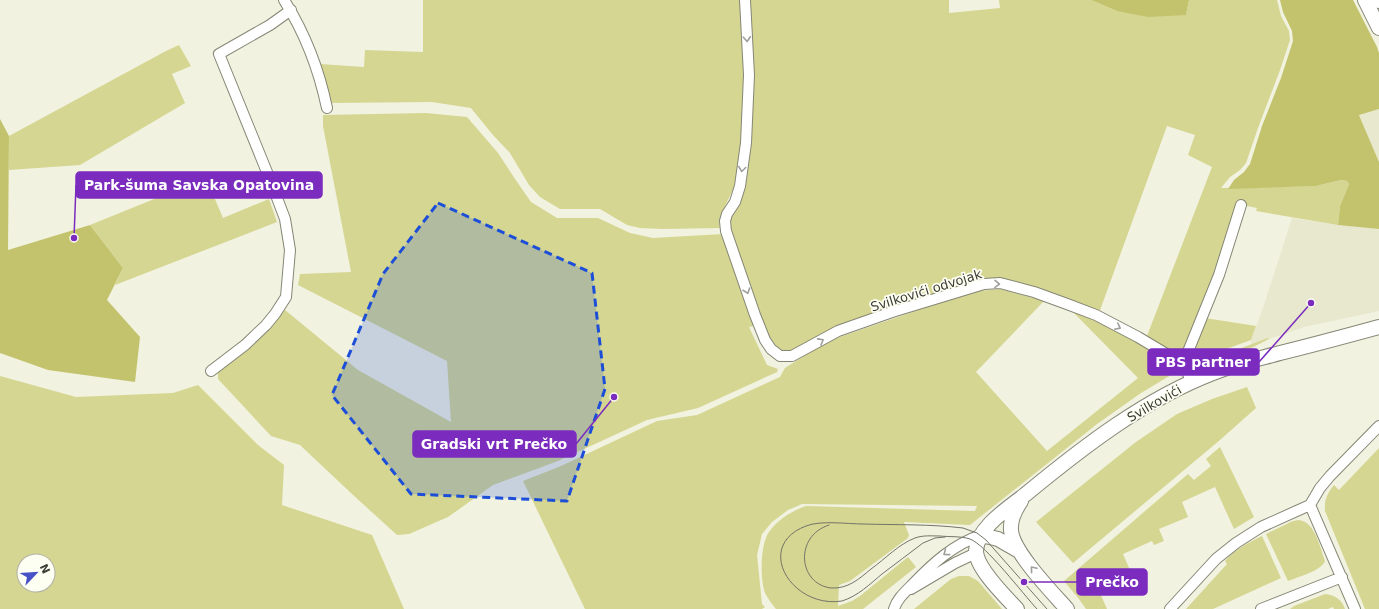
<svg xmlns="http://www.w3.org/2000/svg" width="1379" height="609" viewBox="0 0 1379 609" font-family="'DejaVu Sans',sans-serif">
<rect width="100%" height="100%" fill="#f1f2df"/>
<path fill="#e7e8ce" d="M 1379,109 L 1379,162 L 1359,114 Z
M 1292,218 L 1338,225 L 1379,229 L 1379,311 L 1304,327 L 1269,339 L 1251,348 L 1251,340 L 1264,305 Z"/>
<path fill="#d5d691" fill-rule="evenodd" d="M 423,0 L 741,0 L 745,77 L 739,161 L 734,187 L 720,217 L 719,223 L 720,228 L 662,229 L 640,228 L 627,225 L 600,209 L 560,209 L 540,197 L 529,185 L 510,153 L 493,135 L 471,108 L 432,102 L 330,103 L 320,64 L 364,67 L 365,50 L 423,52 Z
M 749,0 L 949,0 L 949,13 L 1000,8 L 999,0 L 1091,0 L 1117,11 L 1186,15 L 1189,0 L 1277,0 L 1281,16 L 1289,31 L 1290,40 L 1280,70 L 1258,128 L 1246,163 L 1240,170 L 1230,177 L 1221,188 L 1316,186 L 1341,180 L 1347,181 L 1349,184 L 1340,206 L 1338,225 L 1256,211 L 1257,208 L 1238,204 L 1218,269 L 1185,350 L 1179,353 L 1171,351 L 1147,336 L 1212,167 L 1188,155 L 1195,135 L 1167,126 L 1099,313 L 996,279 L 798,350 L 787,352 L 777,351 L 772,343 L 761,321 L 729,227 L 729,217 L 740,196 Z
M 179,45 L 191,66 L 172,74 L 185,103 L 80,165 L 9,170 L 9,136 L 166,51 Z
M 426,113 L 467,117 L 498,153 L 515,179 L 531,202 L 557,218 L 598,218 L 630,233 L 653,238 L 723,234 L 754,326 L 749,327 L 767,365 L 778,369 L 777,372 L 698,408 L 647,420 L 558,461 L 493,485 L 448,517 L 409,534 L 397,535 L 352,494 L 300,445 L 271,436 L 218,379 L 218,373 L 235,357 L 264,335 L 285,310 L 358,370 L 451,422 L 447,361 L 298,285 L 300,274 L 351,272 L 323,126 L 323,115 Z
M 206,178 L 223,218 L 269,199 L 277,222 L 115,285 L 123,268 L 90,225 Z
M 1000,289 L 1044,301 L 976,372 L 1047,451 L 1138,378 L 1072,311 L 1114,328 L 1136,340 L 1173,364 L 1176,368 L 1176,372 L 1141,393 L 1097,424 L 970,525 L 904,522 L 909,535 L 908,538 L 850,581 L 839,585 L 838,606 L 852,601 L 860,596 L 908,557 L 916,567 L 863,609 L 776,609 C 772,604 768,599 765,593 C 760,579 760,545 769,532 C 777,520 792,511 806,506 L 975,511 L 977,506 L 802,504 L 788,510 L 772,522 L 762,534 L 757,555 L 762,604 L 765,607 L 762,609 L 585,609 L 523,481 L 561,466 L 657,421 L 697,415 L 708,410 L 780,377 L 785,368 L 825,343 L 837,338 L 956,297 L 978,291 Z
M 1205,318 L 1256,326 L 1251,340 L 1193,361 L 1191,359 L 1191,355 Z
M 1268,338 L 1269,339 L 1243,352 L 1204,363 L 1204,362 Z
M 0,376 L 76,397 L 173,393 L 198,385 L 258,445 L 284,465 L 282,505 L 372,535 L 404,609 L 0,609 ZM 24,561 L 48,561 L 48,585 L 24,585 Z
M 1247,387 L 1256,408 L 1220,440 L 1073,563 L 1036,522 L 1136,442 L 1177,414 L 1212,399 Z
M 1220,447 L 1254,517 L 1234,529 L 1215,487 L 1182,502 L 1188,517 L 1159,529 L 1164,541 L 1154,545 L 1152,541 L 1123,554 L 1130,570 L 1096,584 L 1107,609 L 1086,609 L 1079,599 L 1064,581 L 1188,474 L 1194,480 L 1211,466 L 1206,459 Z
M 1379,448 L 1379,609 L 1365,609 L 1325,511 C 1324,500 1327,494 1334,485 L 1339,490 Z
M 1299,520 C 1315,522 1320,547 1325,561 C 1321,571 1298,577 1288,581 L 1266,534 L 1293,521 Z
M 1262,536 L 1281,578 L 1213,609 L 1186,609 L 1227,564 L 1225,561 C 1235,549 1248,543 1262,536 Z
M 959,576 L 969,576 L 978,581 L 1002,609 L 914,609 L 951,579 Z
M 1325,594 C 1335,595 1342,600 1345,609 L 1334,609 L 1333,607 L 1328,609 L 1290,609 L 1294,606 Z"/>
<path fill="#c4c36d" d="M 1075,0 L 1189,0 L 1186,15 L 1148,17 L 1117,11 L 1091,0 Z
M 1280,0 L 1353,0 L 1377,47 L 1379,53 L 1379,109 L 1359,115 L 1379,162 L 1379,229 L 1338,225 L 1340,206 L 1349,184 L 1347,181 L 1341,180 L 1316,186 L 1228,189 L 1234,180 L 1244,172 L 1250,164 L 1262,126 L 1281,78 L 1293,41 L 1292,31 L 1283,12 Z
M 0,119 L 9,136 L 8,250 L 90,225 L 123,268 L 107,300 L 140,337 L 135,382 L 48,370 L 0,353 Z"/>
<g fill="none" stroke-linecap="round" stroke-linejoin="round">
<defs>
<path id="street" d="M 284,0 C 305,33 319,70 327,108
M 745,0 L 749,75 L 746,143 L 740,186 L 735,202 L 727,214 L 725,221 L 726,231 L 755,315 L 765,340 L 771,349 L 780,356 L 792,356 L 838,331 L 892,312 L 984,284 L 1000,283 L 1034,292 L 1067,304 L 1096,315 L 1138,337 L 1183,364
M 211,371 L 245,345 L 266,325 L 275,314 L 286,297 L 290,250 L 285,219 L 271,182 L 219,54 L 270,25 L 291,10
M 1192,382 L 1183,364 L 1219,275 L 1241,205
M 1310,505 L 1355,609
M 911,589 L 955,563 L 976,553
M 894,609 C 897,599 905,592 913,584 C 933,563 953,545 981,535
M 1170,609 L 1216,559 L 1236,543 L 1261,527 L 1310,505 L 1320,488 L 1330,476 L 1379,426
M 1261,609 L 1342,577"/>
<path id="secondary" d="M 1365,0 L 1379,28
M 1379,0 L 1379,1
M 1021,501 C 1015,510 1010,519 1011,530 C 1012,551 1052,592 1067,609
M 981,535 L 998,539 L 1019,551
M 1017,609 C 1005,596 976,568 976,551 C 977,527 1010,507 1026,494 C 1083,447 1145,399 1213,373 C 1235,364 1258,359 1280,353 C 1313,345 1346,336 1379,327"/>
</defs>
<use href="#street" stroke="#858675" stroke-width="12"/>
<use href="#secondary" stroke="#858675" stroke-width="16"/>
<use href="#street" stroke="#fff" stroke-width="10"/>
<use href="#secondary" stroke="#fff" stroke-width="14"/>
<path stroke="#747469" stroke-width="1" d="M 829,525 C 794,536 798,584 831,588 C 848,589 859,579 871,569 C 885,559 899,544 915,538 C 923,535 932,536 940,536 C 949,537 961,536 970,539 C 986,545 1023,594 1037,609
M 945,537 L 935,538 L 923,543 C 909,553 896,564 882,574 C 870,584 858,596 842,601 C 792,609 753,546 806,526 C 821,520 847,524 863,524 C 896,525 930,524 963,528 L 977,533 L 986,540 L 1047,609"/>
</g>
<defs><path id="oneway-chevron" d="M-2-3.5L2.5 0L-2 3.5" fill="none" stroke-width="1.6" stroke-linecap="round" stroke-linejoin="round"/></defs>
<g stroke="#9e9e9a">
<use href="#oneway-chevron" transform="translate(747 39) rotate(87)"/>
<use href="#oneway-chevron" transform="translate(742 169) rotate(98)"/>
<use href="#oneway-chevron" transform="translate(997 284) rotate(1)"/>
<use href="#oneway-chevron" transform="translate(747 291) rotate(71)"/>
<use href="#oneway-chevron" transform="translate(1118 327) rotate(27)"/>
<use href="#oneway-chevron" transform="translate(821 341) rotate(-29)"/>
<use href="#oneway-chevron" transform="translate(946 553) rotate(143)"/>
<use href="#oneway-chevron" transform="translate(1033 569) rotate(-130)"/>
</g>
<path fill="#1d4ed8" fill-opacity="0.2" stroke="#1d4ed8" stroke-width="3" stroke-dasharray="8 5" stroke-linejoin="round" d="M 438,203 L 592,273 L 605,389 L 567,501 L 411,494 L 332,395 L 383,274 Z"/>
<g text-anchor="middle" stroke-width="3.5" stroke-linejoin="round" paint-order="stroke">
<g font-size="13" fill="#3d3d36" stroke="#fefff3">
<text transform="translate(926 290) rotate(-17)" y="5">Svilkovići odvojak</text>
<text transform="translate(1154 403) rotate(-30)" y="5">Svilkovići</text>
</g>
</g>
<path fill="none" stroke="#7b2cbf" stroke-width="1.5" d="M74 238L76 185M1311 303L1259 362M614 397L576 444M1024 582L1077 582"/>
<g fill="#7b2cbf" stroke="#fefff3" stroke-width="1.5">
<circle cx="74" cy="238" r="4"/>
<circle cx="1311" cy="303" r="4"/>
<circle cx="614" cy="397" r="4"/>
<circle cx="1024" cy="582" r="4"/>
</g>
<g fill="#7b2cbf" stroke="#7b2cbf" stroke-width="1.5">
<rect x="76" y="172" width="246" height="26" rx="4"/>
<rect x="1148" y="349" width="111" height="26" rx="4"/>
<rect x="413" y="431" width="163" height="26" rx="4"/>
<rect x="1077" y="569" width="70" height="26" rx="4"/>
</g>
<g font-size="14" text-anchor="middle" font-weight="bold" fill="#fff">
<text x="199" y="190">Park-šuma Savska Opatovina</text>
<text x="1203" y="367">PBS partner</text>
<text x="494" y="449">Gradski vrt Prečko</text>
<text x="1112" y="587">Prečko</text>
</g>
<g transform="translate(36 573) rotate(65)"><circle r="19" fill="#fefff3" stroke="#b1b1a7"/>
<path d="M0-3L7 15L0 10L-7 15Z" fill="#4752c7"/>
<text y="-6" font-size="11" font-weight="bold" text-anchor="middle" fill="#3d3d36">N</text>
</g>
</svg>
